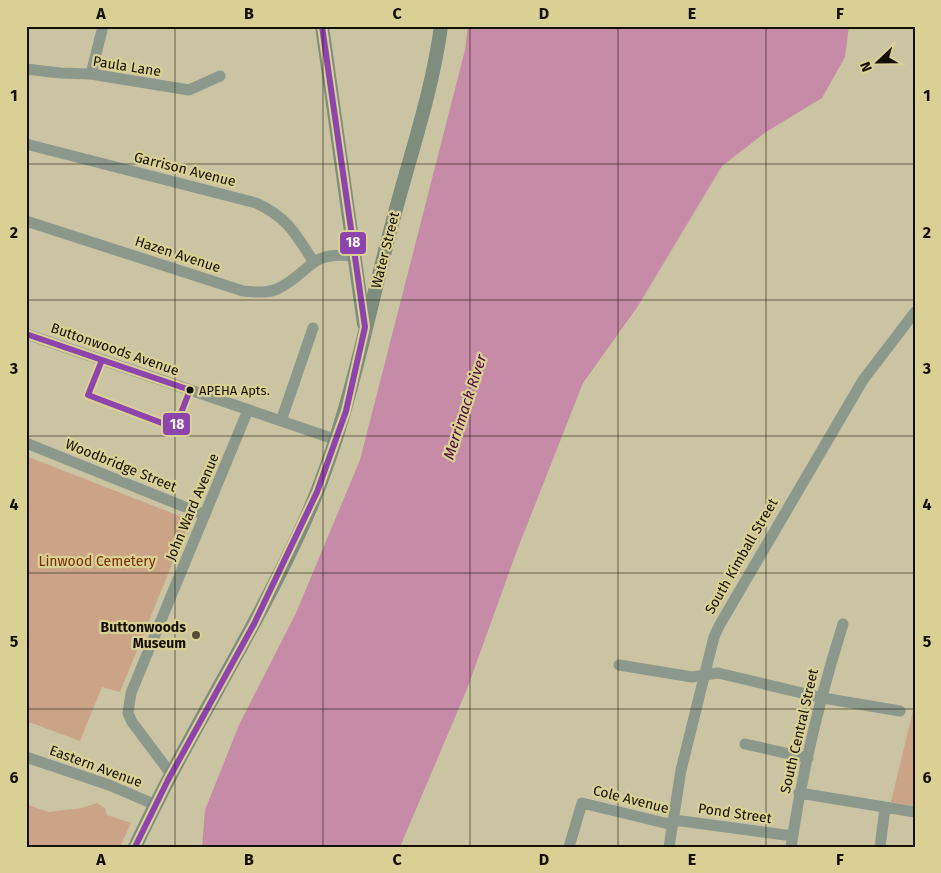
<svg xmlns="http://www.w3.org/2000/svg" width="941" height="873" viewBox="0 0 941 873" font-family="'Fira Sans',sans-serif">
<rect width="100%" height="100%" fill="#cac4a3"/>
<path fill="#cba488" d="M 26,456 L 190,520 L 120,692 L 102,687 L 80,741 L 26,721 Z
M 915,702 L 915,806 L 891,802 Z
M 97,803 L 105,808 L 107,815 L 131,823 L 120,847 L 26,847 L 26,804 L 48,812 L 82,808 Z"/>
<path fill="#c68ba6" d="M 468,26 L 849,26 L 845,57 L 822,98 L 766,132 L 722,166 L 638,306 L 583,383 L 516,553 L 467,689 L 400,847 L 202,847 L 205,810 L 239,725 L 296,613 L 360,460 L 465,50 Z"/>
<g fill="none" stroke-linecap="round" stroke-linejoin="round">
<path stroke="#8d988d" stroke-width="11" d="M 26,69 L 60,73 L 91,74 L 189,90 L 220,76
M 91,74 L 103,26
M 26,144 L 256,203 C 286,216 296,234 313,261
M 26,221 L 243,291 C 255,292 270,294 281,287 C 312,270 310,251 353,256
M 26,334 L 337,440
M 281,421 L 313,328
M 26,443 L 205,515
M 619,665 L 692,677 L 718,673 L 823,698 L 900,711
M 745,744 L 808,758
M 26,757 L 109,785 L 156,805
M 171,774 L 132,722 L 128,713 L 131,693 L 248,410
M 799,793 L 915,812
M 674,820 L 793,836
M 569,847 L 582,803 L 673,825
M 669,847 L 681,770 L 714,637 L 719,626 L 863,380 L 915,312
M 791,847 C 802,772 820,697 843,624
M 880,847 L 885,808"/>
<path stroke="#7e8d7d" stroke-width="14" d="M 322,26 L 364,324
M 135,847 C 186,737 253,635 303,525 C 347,429 365,325 392,224 C 409,158 432,94 441,26"/>
<defs>
<path id="bus-1" d="M 26,334 L 190,390 L 175,428 L 88,395 L 102,360
M 135,847 L 168,780 L 254,624 L 317,492 L 346,411 L 365,327 L 322,26"/>
</defs>
<use href="#bus-1" stroke="#d9d094" stroke-width="10"/>
<use href="#bus-1" stroke="#8e44ad" stroke-width="6"/>
</g>
<path fill="none" stroke="#141000" stroke-width="1" stroke-opacity="0.55" d="M 175,26 L 175,847M 323,26 L 323,847M 470,26 L 470,847M 618,26 L 618,847M 766,26 L 766,847M 26,164 L 915,164M 26,300 L 915,300M 26,436 L 915,436M 26,573 L 915,573M 26,709 L 915,709"/>
<circle fill="#141000" stroke="#d9d094" stroke-width="2" cx="190" cy="390" r="4.5"/>
<circle fill="#544f39" stroke="#d9d094" stroke-width="2" cx="196" cy="635" r="5"/>
<g text-anchor="middle" stroke-width="4.5" stroke-linejoin="round" paint-order="stroke">
<g font-size="13" fill="#141000" stroke="#d9d094" text-anchor="start">
<text x="199" y="395">APEHA Apts.</text>
</g>
<g font-size="14" fill="#141000" stroke="#d9d094">
<text transform="translate(127 66) rotate(9)" y="5">Paula Lane</text>
<text transform="translate(185 169) rotate(14)" y="5">Garrison Avenue</text>
<text transform="translate(385 250) rotate(-76)" y="5">Water Street</text>
<text transform="translate(178 254) rotate(18)" y="5">Hazen Avenue</text>
<text transform="translate(115 349) rotate(19)" y="5">Buttonwoods Avenue</text>
<text transform="translate(121 465) rotate(22)" y="5">Woodbridge Street</text>
<text transform="translate(192 507) rotate(-67)" y="5">John Ward Avenue</text>
<text transform="translate(741 556) rotate(-60)" y="5">South Kimball Street</text>
<text transform="translate(799 731) rotate(-77)" y="5">South Central Street</text>
<text transform="translate(96 766) rotate(20)" y="5">Eastern Avenue</text>
<text transform="translate(631 799) rotate(14)" y="5">Cole Avenue</text>
<text transform="translate(735 813) rotate(8)" y="5">Pond Street</text>
</g>
<g font-size="14" fill="#7d2c05" stroke="#d9d094">
<text x="97" y="566">Linwood Cemetery</text>
</g>
<g font-size="14" font-weight="bold" fill="#141000" stroke="#d9d094" text-anchor="end">
<text x="186" y="632">Buttonwoods<tspan x="186" dy="16">Museum</tspan></text>
</g>
<g font-size="15" font-style="italic" fill="#50053e" stroke="#d9d094">
<text transform="translate(465 407) rotate(-72)" y="5">Merrimack River</text>
</g>
</g>
<g stroke="#d9d094" stroke-width="2">
<rect x="339" y="231" width="28" height="24" rx="5" fill="#8e44ad"/>
<rect x="162" y="412" width="29" height="24" rx="5" fill="#8e44ad"/>
</g>
<g font-size="14" text-anchor="middle" font-weight="bold" fill="#fff">
<text x="353" y="247">18</text>
<text x="177" y="429">18</text>
</g>
<rect width="941" height="873" fill="none" stroke="#d9d094" stroke-width="55"/>
<g transform="translate(878 62) rotate(248)" stroke="#d9d094" stroke-width="4" paint-order="stroke">
<path d="M0-4L9 19L0 12L-9 19Z" fill="#141000"/>
<text y="-8" font-size="14" font-weight="bold" text-anchor="middle" fill="#141000">N</text>
</g>
<rect x="28" y="28" width="886" height="818" fill="none" stroke="#141000" stroke-width="2"/>
<g font-size="16" text-anchor="middle" font-weight="bold" fill="#141000">
<text x="101" y="19">A</text>
<text x="249" y="19">B</text>
<text x="397" y="19">C</text>
<text x="544" y="19">D</text>
<text x="692" y="19">E</text>
<text x="840" y="19">F</text>
<text x="14" y="101">1</text>
<text x="927" y="101">1</text>
<text x="14" y="238">2</text>
<text x="927" y="238">2</text>
<text x="14" y="374">3</text>
<text x="927" y="374">3</text>
<text x="14" y="510">4</text>
<text x="927" y="510">4</text>
<text x="14" y="647">5</text>
<text x="927" y="647">5</text>
<text x="14" y="783">6</text>
<text x="927" y="783">6</text>
<text x="101" y="865">A</text>
<text x="249" y="865">B</text>
<text x="397" y="865">C</text>
<text x="544" y="865">D</text>
<text x="692" y="865">E</text>
<text x="840" y="865">F</text>
</g>
</svg>
